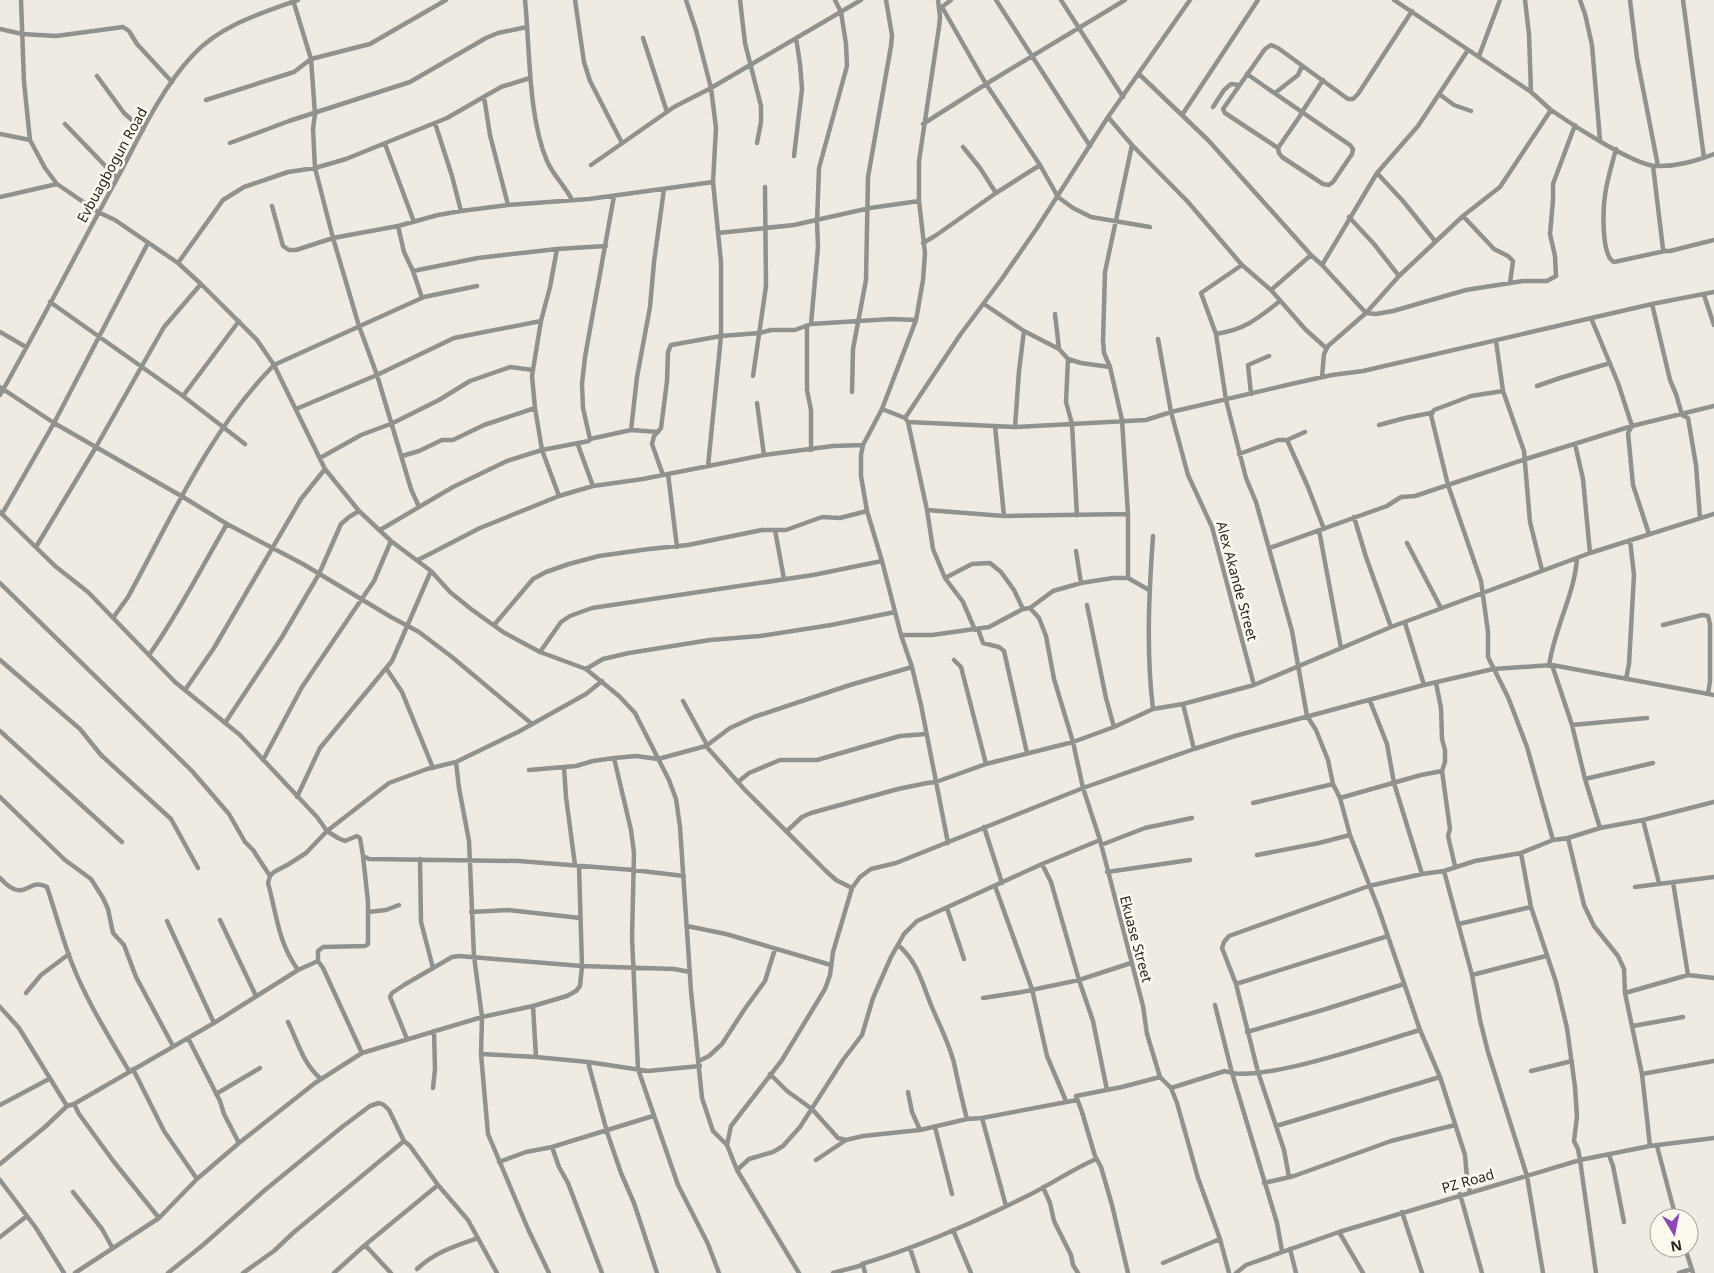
<svg xmlns="http://www.w3.org/2000/svg" width="1714" height="1273" viewBox="0 0 1714 1273" font-family="'Noto Sans',sans-serif">
<rect width="100%" height="100%" fill="#f0ebe2"/>
<g fill="none" stroke-linecap="round" stroke-linejoin="round">
<path stroke="#91918d" stroke-width="4.5" d="M 21,0 L 24,82 L 30,140 L 45,168 L 57,184 L 98,212 L 115,220 L 178,263 L 201,284 L 257,340 L 274,365 L 325,469 L 359,511 L 391,541 L 431,571 L 450,592 L 471,609 L 503,632 L 540,652 L 586,669 L 619,696 L 635,713 L 669,780 L 676,799 L 680,827 L 691,991 L 702,1098 L 713,1131 L 727,1145 L 737,1170 L 799,1273
M 293,0 L 311,59 L 315,114 L 313,129 L 315,168 L 333,238 L 359,326 L 377,375 L 411,489 L 419,507
M 525,0 C 530,49 528,116 547,161 C 553,175 565,186 572,200
M 575,0 L 584,62 L 590,81 L 622,143
M 686,0 L 696,30 L 711,88 L 716,128 L 713,182 L 721,262 L 721,336 L 708,466
M 740,0 L 745,43 L 761,106 L 761,122 L 757,143
M 938,0 L 940,17 L 939,27 L 919,161 L 919,201 L 925,253 L 923,280 L 916,320 L 882,409 L 863,445 L 861,455 L 861,476 L 867,511 L 882,561 L 901,635 L 912,667 L 921,705 L 948,843
M 996,0 L 1090,146
M 1061,0 L 1123,97
M 1394,0 L 1531,92 C 1538,98 1544,104 1551,110 C 1571,124 1632,164 1655,166 C 1676,167 1695,161 1714,154
M 1525,0 L 1529,34 L 1531,92
M 1580,0 L 1585,14 L 1592,45 L 1600,140
M 1630,0 L 1637,58 L 1658,166
M 1683,0 L 1704,158
M 940,6 L 942,7 L 986,84 L 1040,165 L 1058,197 L 1073,208 L 1091,217 L 1150,227
M 942,7 L 951,0
M 0,29 L 22,34 L 56,36 L 123,27 L 129,31 L 137,44 L 172,82
M 643,38 L 667,112
M 1479,56 L 1500,0
M 1139,74 L 1208,140 L 1311,255 L 1322,265 L 1366,313 L 1376,314 L 1393,311 L 1466,290 L 1523,281 L 1547,281 L 1556,276 L 1555,256 L 1550,234 L 1553,200 L 1553,184 L 1575,125
M 1247,74 C 1281,98 1315,121 1350,145 L 1353,149 L 1352,154 L 1333,182 L 1329,185 L 1323,184 L 1282,157 L 1279,153 L 1278,148 L 1300,116 L 1302,112 L 1323,80
M 97,76 L 124,113 L 143,130
M 1275,93 L 1298,75 L 1302,66
M 1439,94 L 1454,105 L 1471,111
M 484,97 L 490,135 L 508,205
M 206,100 L 294,72 L 311,59 L 370,44 L 446,0
M 1213,107 L 1224,90 L 1231,84 L 1239,85
M 1182,115 L 1258,0
M 1108,117 L 1132,145 L 1188,202 L 1242,265 L 1271,290 L 1305,329 L 1326,348
M 435,123 L 452,176 L 461,211
M 65,124 L 117,178
M 923,124 L 986,84 L 1125,0
M 0,134 L 30,140
M 230,143 L 289,121 L 410,82 L 486,38 L 498,33 L 527,27
M 385,144 L 414,222
M 963,147 L 980,168 L 996,193
M 1278,148 L 1225,113 L 1223,109 L 1265,49 L 1271,45 L 1278,48 L 1348,99 L 1353,99 L 1358,94 L 1412,11
M 1616,149 C 1612,164 1607,180 1605,195 C 1603,209 1601,256 1614,262 L 1665,251
M 794,156 L 802,89 L 800,64 L 796,38
M 591,165 L 674,107 L 711,88 L 861,0
M 1653,166 L 1663,249 L 1665,251 L 1670,251 L 1714,240
M 1377,173 L 1403,201 L 1435,241
M 0,197 L 57,184
M 272,206 L 283,246 L 289,250 L 296,250 L 333,238 L 398,226 L 438,215 L 461,211 L 508,205 L 589,199 L 713,182
M 1463,216 L 1494,249 L 1508,256 L 1513,261 L 1510,283
M 1349,217 L 1374,244 L 1399,276
M 398,226 L 404,252 L 413,271 L 478,258 L 557,249 L 606,246
M 718,233 L 794,225 L 870,208 L 919,201
M 923,243 L 935,236 L 996,193 L 1040,165
M 557,249 L 550,287 L 541,321 L 532,376 L 535,408 L 542,450 L 589,441 L 590,439 L 631,430 L 658,432
M 178,263 L 223,200 L 244,187 L 288,172 L 315,168 L 346,159 L 447,118 L 501,87 L 530,78
M 1242,265 L 1201,293 L 1216,334 L 1226,400 L 1246,478 L 1256,502 L 1292,631 L 1307,716 L 1316,730 L 1328,760 L 1333,784 L 1340,798 L 1350,835 L 1379,910 L 1420,1030 L 1440,1077 L 1465,1155 L 1467,1178 L 1470,1192
M 1322,265 L 1377,173 L 1418,126 L 1468,50
M 413,271 L 422,298
M 1271,290 L 1311,255
M 1704,295 L 1714,325
M 50,302 L 183,396 L 245,444
M 984,304 L 1024,331 L 1059,349 L 1068,359 L 1081,363 L 1110,367
M 1652,304 L 1670,380 L 1676,394 L 1682,415 L 1688,418 L 1696,465 L 1700,518
M 1055,314 L 1059,349
M 1591,318 L 1618,383 L 1632,426 L 1628,433 L 1633,485 L 1649,534
M 811,324 L 818,247 L 817,222 L 819,168 L 847,66 L 846,44 L 841,12 L 835,0
M 807,326 L 807,390 L 811,410 L 811,450
M 0,332 L 26,347
M 1216,334 C 1246,329 1257,319 1280,301
M 1158,339 L 1171,412 L 1188,475 L 1212,527 L 1254,685
M 1496,341 L 1503,391 L 1524,451 L 1530,522 L 1542,570
M 1068,359 L 1066,402 L 1072,424 L 1077,516
M 753,376 L 766,286 L 765,187
M 1322,377 L 1324,354 L 1328,346 L 1366,313 L 1399,276 L 1432,245 L 1463,216 L 1500,187 L 1551,110
M 1537,386 L 1560,378 L 1610,363
M 0,387 L 54,423 L 183,497 L 227,524 L 303,564 L 391,617 L 419,632 L 452,657 L 532,724
M 1503,391 L 1471,396 L 1434,410 L 1431,415 L 1448,485 L 1481,581 L 1488,632 L 1488,657 L 1508,697 L 1527,747 L 1553,840
M 852,392 L 853,349 L 866,280 L 868,177 L 891,46 L 892,35 L 886,0
M 1251,394 L 1248,365 L 1269,356
M 0,395 C 41,323 79,248 119,175 C 139,137 162,88 192,56 C 219,26 261,13 298,0
M 183,396 L 239,321
M 757,403 L 764,455
M 296,409 L 377,375 L 454,338 L 541,321
M 882,409 L 905,418 L 960,335 L 1001,280 L 1037,228 L 1108,117 L 1190,0
M 905,418 L 908,422 L 1015,427 L 1146,420 L 1171,412 L 1300,382 L 1332,375 L 1363,371 L 1652,304 L 1714,292
M 908,422 L 927,510 L 933,549 L 945,578 L 963,602 L 975,630
M 1379,425 L 1405,418 L 1431,413
M 995,426 L 1004,516
M 1015,427 L 1019,371 L 1024,331
M 631,430 L 637,377 L 650,307 L 654,262 L 664,189
M 590,439 L 583,408 L 582,384 L 585,357 L 614,196
M 1287,440 L 1305,432
M 1575,444 L 1583,479 L 1590,553
M 578,445 L 593,486
M 1239,454 L 1278,440 L 1287,440 L 1308,487 L 1324,529
M 402,456 L 419,451 L 442,440 L 453,440 L 484,425 L 535,408
M 320,458 L 361,435 L 393,423 L 439,400 L 470,381 L 510,367 L 533,370
M 668,474 L 677,547
M 663,475 L 652,444 L 654,436 L 661,428 L 667,381 L 668,352 L 671,345 L 721,336 L 760,333 L 771,330 L 795,330 L 811,324 L 891,319 L 916,320
M 927,510 L 1004,516 L 1128,514
M 0,512 L 55,566 L 88,592 L 175,682 L 240,735 L 317,817 L 327,831 L 389,783 L 427,769 L 456,762 L 518,732 L 586,694 L 602,681
M 2,514 L 54,423 L 148,243
M 1354,517 L 1366,557 L 1391,627
M 380,530 L 453,487 L 507,461 L 542,450 L 559,496
M 775,530 L 784,579
M 1319,530 L 1341,648
M 1407,543 L 1441,608
M 36,547 L 96,447 L 164,327 L 201,284
M 1270,548 L 1387,506 L 1401,497 L 1415,496 L 1526,459 L 1632,426 L 1714,406
M 1076,551 L 1081,583
M 418,560 L 480,528 L 559,496 L 593,486 L 643,479 L 764,455 L 833,446 L 863,445
M 945,578 L 972,564 L 990,563 L 1001,572 L 1014,590 L 1023,609
M 1128,578 L 1128,514 L 1122,420 L 1110,367 L 1104,353 L 1103,341 L 1105,272 L 1132,145
M 0,583 L 192,771 L 229,814 L 245,842 L 253,850 L 270,876
M 1087,605 L 1106,698 L 1114,727
M 1030,608 L 1039,618 L 1046,636 L 1054,679 L 1073,742 L 1083,788 L 1100,840 L 1143,1006 L 1147,1034 L 1160,1077 L 1171,1088 L 1177,1103 L 1198,1178 L 1220,1239 L 1229,1273
M 113,618 L 128,597 C 172,517 209,431 274,365 L 424,297 L 477,286
M 1405,623 L 1424,685
M 494,625 L 533,579 L 546,572 L 569,564 L 599,556 L 649,549 L 688,545 L 762,530 L 786,530 L 822,517 L 840,518 L 867,511
M 1663,625 L 1702,615 L 1708,616 L 1710,624 L 1710,681 L 1708,694
M 978,629 L 983,643 L 999,647 L 1004,651 L 1027,753
M 901,635 L 932,635 L 989,627 L 1023,609 L 1030,608 L 1053,591 L 1081,583 L 1113,578 L 1128,578 L 1149,590
M 540,652 L 561,622 L 570,616 L 592,608 L 813,575 L 882,561
M 149,655 C 179,613 201,568 227,524
M 0,660 L 80,729 L 101,755 L 171,819 L 198,868
M 954,660 L 961,667 L 986,764
M 1552,665 L 1572,725 L 1585,779 L 1600,828
M 1549,666 C 1554,629 1574,596 1577,559
M 386,668 L 402,692 L 433,768
M 586,669 L 603,659 L 629,653 L 710,640 L 760,636 L 831,625 L 895,612
M 1626,679 L 1629,664 L 1634,575 L 1630,540
M 1436,683 L 1441,708 L 1442,739 L 1445,750 L 1445,762 L 1442,771 L 1450,829 L 1448,836 L 1455,866
M 185,690 L 214,648 L 301,499 L 325,469
M 683,701 L 707,745
M 1370,701 L 1387,744 L 1394,783 L 1422,874
M 1153,709 C 1146,651 1149,593 1153,536
M 225,723 L 282,637 L 319,574 L 341,524 L 349,517 L 359,511
M 1572,725 L 1647,718
M 0,731 L 122,842
M 706,746 L 730,728 L 754,717 L 850,685 L 912,667
M 1194,749 L 1183,704 L 1254,685 L 1391,627 L 1590,553 L 1714,514
M 614,758 L 631,830 L 634,853 L 632,937 L 638,1069 L 678,1185 L 708,1244 L 719,1273
M 263,760 L 302,687 L 374,581 L 391,541
M 456,762 L 459,788 L 469,841 L 474,956 L 482,1017 L 481,1054 L 488,1134 L 528,1229 L 549,1273
M 564,767 L 566,797 L 575,865
M 529,770 L 576,766 L 593,761 L 614,758 L 636,756 L 658,759 L 706,746 L 745,790 L 826,871 L 836,880 L 852,888
M 1585,779 L 1653,763
M 738,782 L 749,773 L 780,760 L 817,760 L 900,736 L 926,734
M 0,797 L 65,860 L 91,879 L 103,898 L 108,909 L 113,933 L 124,945 L 136,977 L 173,1046
M 297,797 L 320,748 L 392,661 L 431,571
M 1340,798 L 1421,775 L 1442,771
M 1253,803 L 1333,784
M 1643,820 L 1659,883
M 984,827 L 1002,883
M 787,831 L 802,817 L 811,813 L 898,789 L 927,783 L 936,782 L 986,764 L 1073,742 L 1114,727 L 1153,709 L 1183,704
M 1568,838 L 1584,905 L 1594,926 L 1618,956 L 1624,969 L 1625,993 L 1642,1074 L 1650,1146
M 1101,845 L 1145,828 L 1192,818
M 1521,853 L 1531,907 L 1556,982 L 1567,1028 L 1575,1087 L 1577,1116 L 1574,1141 L 1578,1149 L 1580,1160 L 1596,1273
M 1257,855 L 1319,843 L 1350,835
M 420,859 L 421,922 L 433,968
M 1042,864 L 1051,882 L 1079,980 L 1093,1021 L 1107,1090
M 1444,871 L 1472,975 L 1480,1020 L 1488,1052 L 1527,1176 L 1543,1273
M 1107,872 L 1190,860
M 0,878 C 26,906 27,876 47,887 C 55,911 62,937 71,961 C 86,1000 108,1035 129,1071
M 1673,882 L 1688,975
M 995,886 L 1032,989 L 1047,1056 L 1066,1101
M 1635,887 L 1714,877
M 947,908 L 964,959
M 368,912 L 386,910 L 399,905
M 471,912 L 508,910 L 580,918
M 220,920 L 256,996
M 167,921 L 214,1023
M 1459,924 L 1531,907
M 687,926 L 726,934 L 831,965
M 898,945 C 917,961 922,982 931,1005 C 939,1024 949,1043 954,1063 C 958,1082 962,1100 967,1119
M 318,961 L 318,951 L 323,947 L 365,946 L 368,944 L 368,902 L 363,856
M 298,970 C 278,942 277,916 268,883 L 270,876 L 274,872 L 289,864 L 306,853 L 327,831 L 338,838 L 345,841 L 357,836 L 360,838 L 363,856 L 369,859 L 519,861 L 633,870 L 684,876
M 1472,975 L 1546,956
M 1236,984 L 1388,936
M 26,993 L 41,975 L 69,954
M 1625,993 L 1688,975 L 1714,978
M 983,998 L 1022,992 L 1079,980 L 1131,963
M 1215,1005 L 1232,1073 L 1277,1223 L 1282,1251
M 533,1006 L 536,1057
M 0,1007 L 19,1028 L 67,1106
M 288,1022 C 298,1042 303,1064 321,1079
M 1633,1026 L 1683,1017
M 1247,1032 L 1326,1009 L 1404,984
M 188,1038 L 220,1101 L 224,1114 L 239,1143
M 407,1039 L 390,997 L 392,993 L 404,985 L 452,957 L 459,956 L 582,966 L 674,969 L 690,972
M 481,1054 L 536,1057 L 588,1062 L 648,1071 L 700,1066
M 699,1061 L 709,1056 L 722,1044 L 744,1010 L 765,981 L 775,949
M 588,1062 L 607,1132 L 621,1173 L 634,1203 L 657,1273
M 133,1069 L 164,1131 L 197,1179
M 1531,1071 L 1572,1061
M 770,1074 L 787,1091 L 812,1109 L 838,1138 L 846,1140 L 863,1136 L 920,1130 L 967,1119 L 982,1118 L 1077,1100
M 1642,1074 L 1714,1061
M 433,1088 L 435,1069 L 434,1031
M 1171,1088 L 1225,1071 C 1258,1085 1381,1041 1420,1030
M 908,1092 L 912,1112 L 920,1130
M 216,1094 L 260,1068
M 74,1104 L 79,1114 L 114,1162 L 159,1218
M 0,1105 L 49,1079
M 982,1118 L 1006,1206
M 1276,1126 L 1440,1077
M 935,1127 L 952,1194
M 727,1145 L 731,1126 L 782,1060 L 825,989 L 830,975 L 833,952 L 852,888 L 860,877 L 871,869 L 896,863 L 1083,788 L 1194,749 L 1235,736 L 1424,685 L 1493,669 L 1552,665 L 1714,695
M 1657,1146 L 1676,1218
M 552,1147 L 559,1167 L 568,1183 L 602,1273
M 1609,1155 L 1613,1166 L 1624,1222
M 816,1160 L 846,1140
M 499,1162 L 526,1152 L 552,1147 L 653,1116
M 0,1164 L 45,1127 L 67,1106 L 74,1104 L 214,1023 L 298,970 L 318,961 L 323,968 L 362,1053
M 737,1170 L 749,1159 L 773,1152 L 783,1146 L 800,1127 L 843,1060 L 862,1035 L 873,998 L 891,957 L 904,934 L 917,921 L 1042,864 L 1100,840
M 1289,1177 L 1284,1150 L 1258,1072 L 1236,984 L 1222,948 L 1224,942 L 1229,936 L 1369,886 L 1422,874 L 1444,871 L 1475,861 L 1521,853 L 1553,840 L 1568,838 L 1600,828 L 1643,820 L 1714,802
M 0,1180 L 36,1228 L 64,1273
M 1264,1183 L 1294,1176 L 1391,1141 L 1455,1125
M 1043,1187 L 1050,1203 L 1054,1221 L 1071,1255 L 1073,1265 L 1078,1273
M 73,1192 L 102,1229 L 112,1247
M 1460,1194 L 1482,1273
M 1402,1212 L 1422,1273
M 953,1230 L 971,1273
M 1339,1232 L 1363,1273
M 0,1237 L 27,1216
M 365,1245 L 391,1273
M 910,1248 L 918,1273
M 1685,1248 L 1693,1273
M 1290,1249 L 1296,1273
M 1163,1263 L 1220,1239
M 863,1265 L 865,1273
M 417,1269 C 435,1252 455,1246 478,1238
M 75,1273 L 159,1218 L 197,1179 L 239,1143 L 315,1083 L 362,1053 L 482,1017 L 533,1006 L 567,996 L 576,991 L 580,986 L 582,966 L 579,866
M 168,1273 L 203,1245 L 265,1190 L 342,1127 L 370,1106 L 379,1103 L 384,1105 L 389,1110 L 404,1141 L 410,1146 L 438,1185 L 468,1220 L 497,1273
M 243,1273 L 274,1251 L 293,1233 L 404,1141
M 334,1273 L 365,1245 L 438,1185
M 833,1273 L 863,1265 L 862,1264 C 918,1247 973,1223 1025,1197 C 1050,1185 1071,1170 1096,1159
M 1128,1273 L 1112,1205 L 1101,1167 L 1095,1156 L 1082,1112 L 1076,1096 L 1122,1087 L 1160,1077
M 1236,1273 L 1246,1265 L 1339,1232 L 1580,1160 L 1650,1146 L 1714,1138
M 1679,1273 L 1692,1269"/>
</g>
<g text-anchor="middle" stroke-width="5" stroke-linejoin="round" paint-order="stroke">
<g font-size="14" fill="#272522" stroke="#fdf9ef">
<text transform="translate(112 165) rotate(-61)" y="5">Evbuagbogun Road</text>
<text transform="translate(1237 581) rotate(75)" y="5">Alex Akande Street</text>
<text transform="translate(1136 939) rotate(75)" y="5">Ekuase Street</text>
<text transform="translate(1468 1181) rotate(-16)" y="5">PZ Road</text>
</g>
</g>
<g transform="translate(1674 1233) rotate(170)"><circle r="24" fill="#fdf9ef" stroke="#a7a49d"/>
<path d="M0-4L9 19L0 12L-9 19Z" fill="#8c47bb"/>
<text y="-8" font-size="14" font-weight="bold" text-anchor="middle" fill="#272522">N</text>
</g>
</svg>
